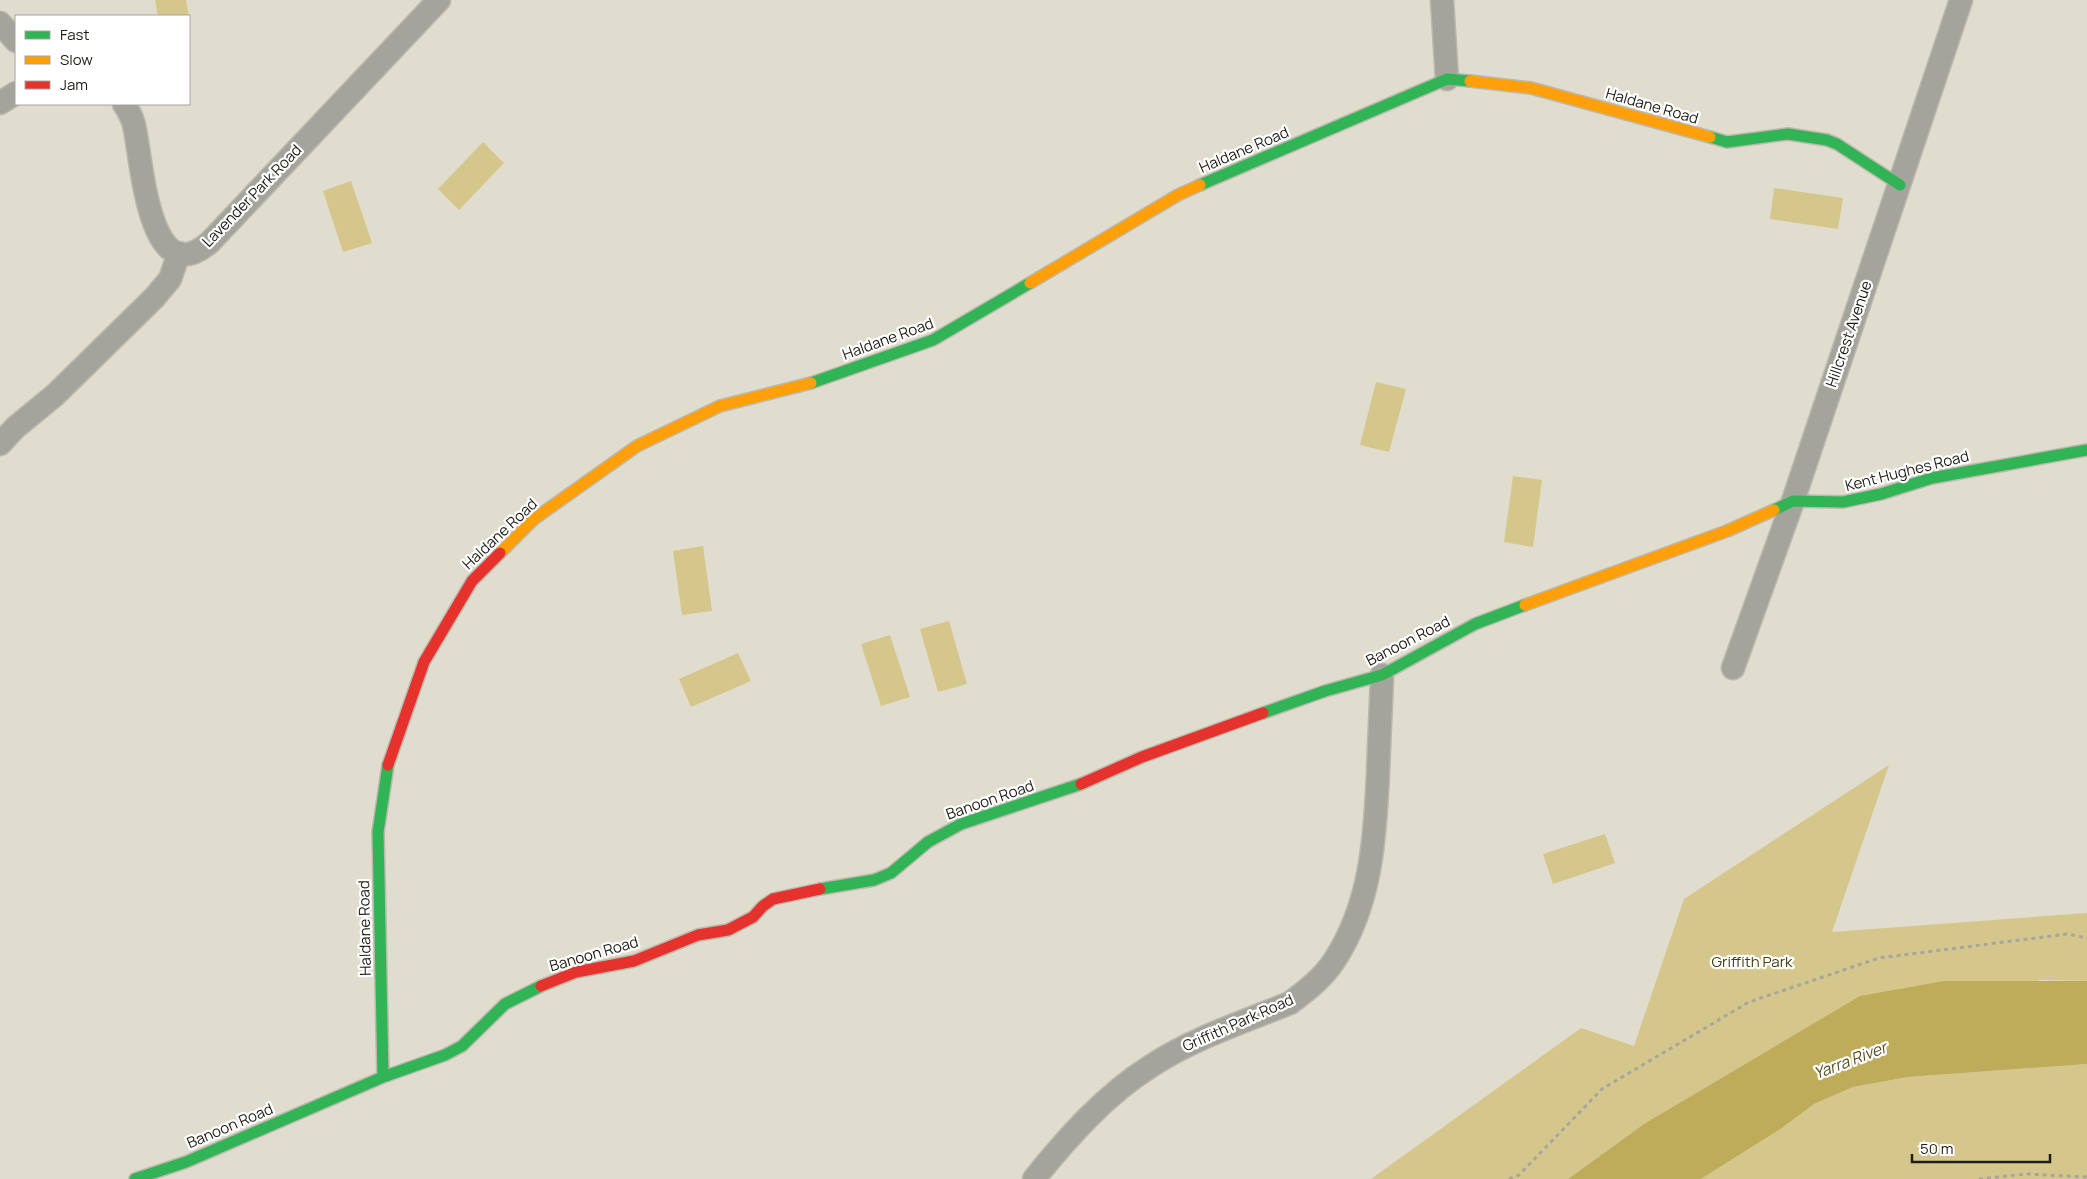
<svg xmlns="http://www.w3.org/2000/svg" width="2087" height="1179" viewBox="0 0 2087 1179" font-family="Manrope,sans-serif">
<rect width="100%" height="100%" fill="#e0dcce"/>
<path fill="#d5c78b" d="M 155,0 L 186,0 L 190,22 L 189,22 L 189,16 L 158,16 Z
M 483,142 L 504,163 L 459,210 L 438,189 Z
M 351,181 L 372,243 L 343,252 L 323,191 Z
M 1774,188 L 1843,198 L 1838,229 L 1770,219 Z
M 1376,382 L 1406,389 L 1389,452 L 1360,445 Z
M 1513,476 L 1542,480 L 1533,547 L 1504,542 Z
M 703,546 L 712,611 L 682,615 L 673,551 Z
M 949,621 L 967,684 L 938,692 L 920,629 Z
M 890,635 L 910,697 L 881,706 L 861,644 Z
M 738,653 L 751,681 L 691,707 L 679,679 Z
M 1889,765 L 1832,932 L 2087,913 L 2087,981 L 2040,980 L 1644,1124 L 1568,1179 L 1371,1179 L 1581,1028 L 1634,1046 L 1684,899 Z
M 1605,834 L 1615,863 L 1553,884 L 1543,854 Z
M 2087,1064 L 2087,1179 L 1701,1179 L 1782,1128 L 1814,1104 L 1853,1087 L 1908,1077 Z"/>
<path fill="#beac5b" d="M 1944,981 L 2087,981 L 2087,1064 L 1908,1077 L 1853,1087 L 1814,1104 L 1782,1128 L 1701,1179 L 1568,1179 L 1644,1124 L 1860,996 Z"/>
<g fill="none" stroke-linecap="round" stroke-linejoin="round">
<defs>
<path id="street" d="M 1442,0 L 1447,79
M 0,23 L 16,41
M 0,103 L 16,93
M 124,104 C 128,110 132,117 134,125 C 142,158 148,296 210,242 L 439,0
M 0,444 L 16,427 L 55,395 L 154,298 L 170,279 L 179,253
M 1733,668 L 1793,501 L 1961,0
M 1034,1179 C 1068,1137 1105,1095 1151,1066 C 1194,1038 1243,1022 1290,1003 C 1306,991 1323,978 1334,961 C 1371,905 1375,839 1378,774 C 1379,741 1381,708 1382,675"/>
<path id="fast" d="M 1710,137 L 1727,142 L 1788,134 L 1827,140 L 1837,144 L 1900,185
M 1200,185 L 1447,79 L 1470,81
M 811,383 L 933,340 L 1030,283
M 1774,510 L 1793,501 L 1843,502 L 1881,494 L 1932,478 L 2087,450
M 1263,713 L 1325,691 L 1382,675 L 1475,624 L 1525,605
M 820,889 L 874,880 L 891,873 L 928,842 L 961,824 L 1081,784
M 383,1077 L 378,832 L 388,765
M 135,1179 L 186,1162 L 383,1077 L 445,1055 L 462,1046 L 505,1004 L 541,986"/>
<path id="slow" d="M 1470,81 L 1531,88 L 1710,137
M 1030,283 L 1178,195 L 1200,185
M 500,553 L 534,519 L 637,446 L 720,406 L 811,383
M 1525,605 L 1727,531 L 1774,510"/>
<path id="jam" d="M 388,765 L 424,662 L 472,581 L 500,553
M 1081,784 L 1142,757 L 1263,713
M 541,986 L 576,972 L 634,961 L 698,935 L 728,930 L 753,917 L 763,906 L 773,899 L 820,889"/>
</defs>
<use href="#street" stroke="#bbb9ae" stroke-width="25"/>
<use href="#fast" stroke="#bbb9ae" stroke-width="14"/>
<use href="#slow" stroke="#bbb9ae" stroke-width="14"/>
<use href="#jam" stroke="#bbb9ae" stroke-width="14"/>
<path stroke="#a7a59e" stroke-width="3" stroke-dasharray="4 4" stroke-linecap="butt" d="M 1509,1179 L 1519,1175 L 1602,1089 L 1749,1002 L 1879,958 L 2067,934 L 2087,938
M 1979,1179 L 2027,1174 L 2087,1177"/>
<use href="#street" stroke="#a4a39c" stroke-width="22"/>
<use href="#fast" stroke="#30b455" stroke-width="11"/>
<use href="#slow" stroke="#ff9f0a" stroke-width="11"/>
<use href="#jam" stroke="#e5322d" stroke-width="11"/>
</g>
<g text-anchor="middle" stroke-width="4.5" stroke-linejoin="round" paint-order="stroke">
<g font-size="15" fill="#1e1c12" stroke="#fff">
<text transform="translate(1652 106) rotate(16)" y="5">Haldane Road</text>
<text transform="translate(1244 150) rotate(-23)" y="5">Haldane Road</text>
<text transform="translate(252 196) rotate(-46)" y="5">Lavender Park Road</text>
<text transform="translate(1849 334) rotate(-71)" y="5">Hillcrest Avenue</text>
<text transform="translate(888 339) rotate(-20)" y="5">Haldane Road</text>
<text transform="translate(1907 471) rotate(-14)" y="5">Kent Hughes Road</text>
<text transform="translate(500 534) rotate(-43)" y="5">Haldane Road</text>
<text transform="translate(1408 641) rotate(-27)" y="5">Banoon Road</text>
<text transform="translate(990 800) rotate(-19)" y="5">Banoon Road</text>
<text transform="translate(365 928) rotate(-91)" y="5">Haldane Road</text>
<text transform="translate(594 954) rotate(-16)" y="5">Banoon Road</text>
<text transform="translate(1238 1023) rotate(-24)" y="5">Griffith Park Road</text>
<text transform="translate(230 1126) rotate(-23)" y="5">Banoon Road</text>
</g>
<g font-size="15" fill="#463c0f" stroke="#fff">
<text x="1752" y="967">Griffith Park</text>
</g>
<g font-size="16" font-style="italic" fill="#584d22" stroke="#fff">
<text transform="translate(1850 1060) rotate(-21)" y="6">Yarra River</text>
</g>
</g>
<rect x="15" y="15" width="175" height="90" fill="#ffffff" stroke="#a5a4a0"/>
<rect x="25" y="31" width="25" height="8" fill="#30b455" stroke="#a5a4a0"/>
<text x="60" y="40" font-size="15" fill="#1e1c12">Fast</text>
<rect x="25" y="56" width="25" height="8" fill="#ff9f0a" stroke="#a5a4a0"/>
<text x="60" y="65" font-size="15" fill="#1e1c12">Slow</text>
<rect x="25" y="81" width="25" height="8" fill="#e5322d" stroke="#a5a4a0"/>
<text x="60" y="90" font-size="15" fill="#1e1c12">Jam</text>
<path d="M1912 1154v8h138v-8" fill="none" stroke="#1e1c12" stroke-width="2.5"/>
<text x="1920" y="1154" font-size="15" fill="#1e1c12" stroke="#ffffff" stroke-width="4" paint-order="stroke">50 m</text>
</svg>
